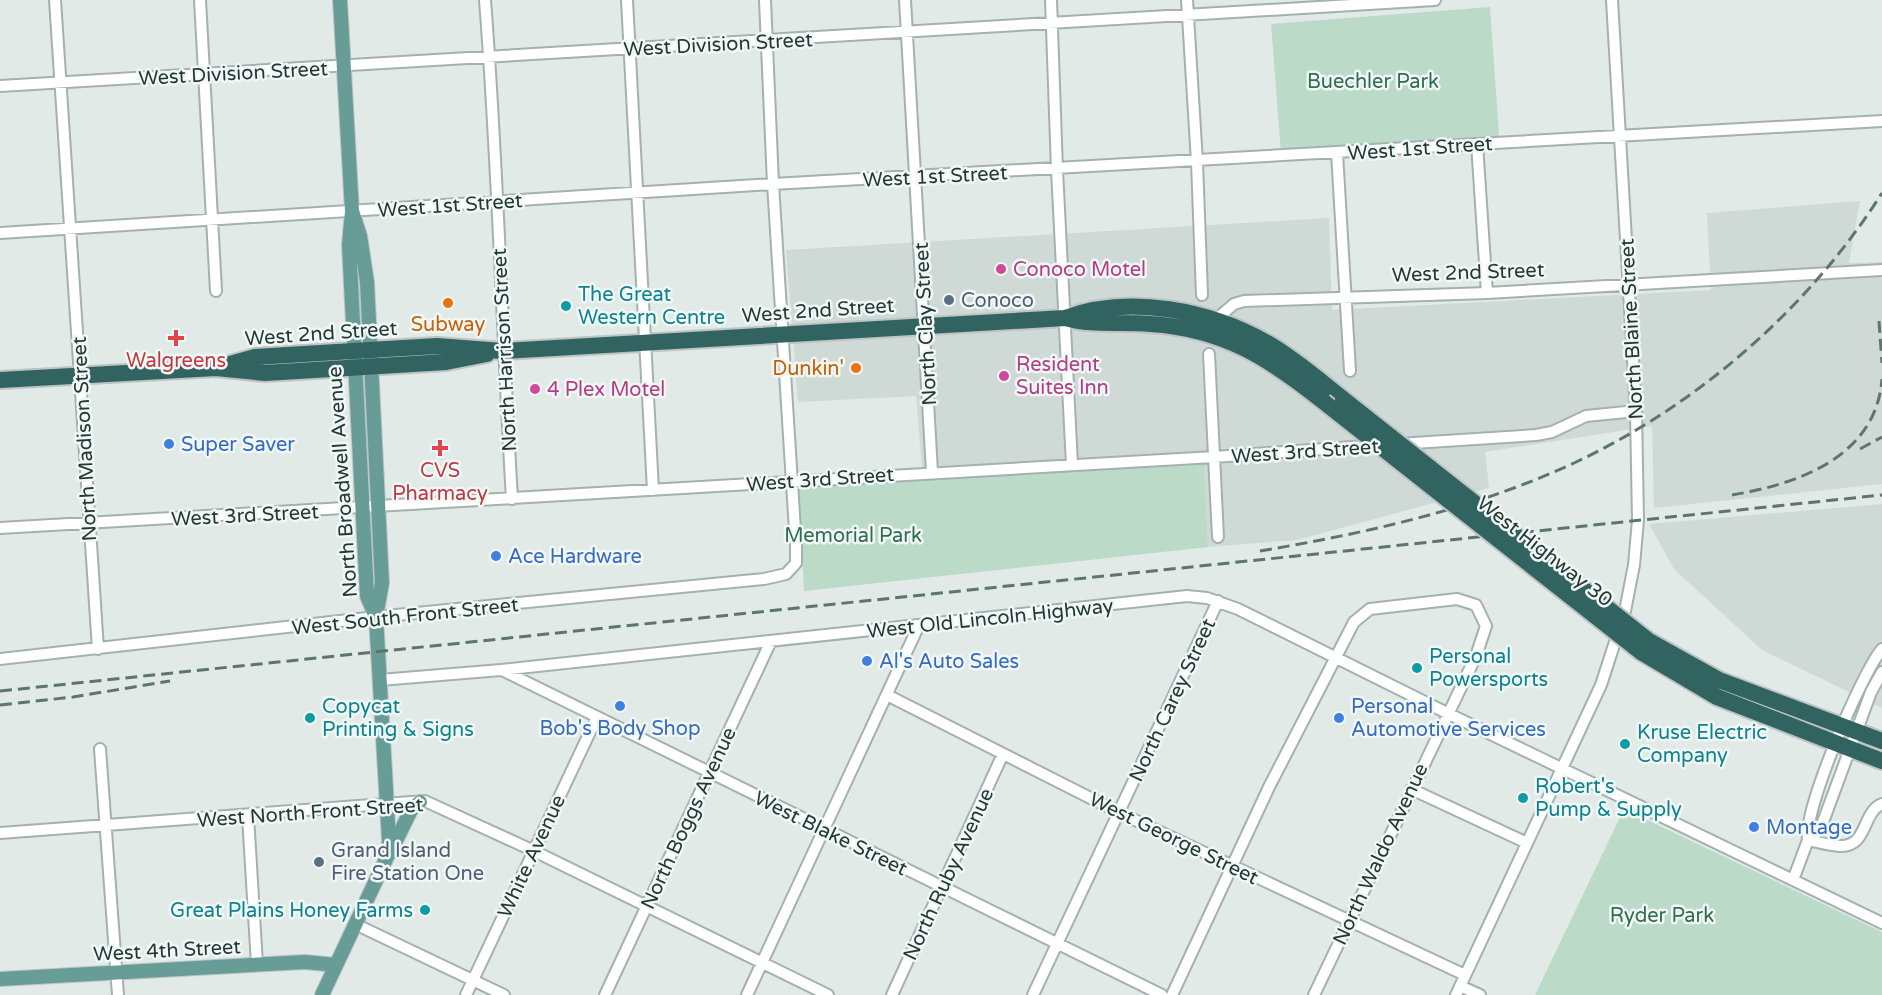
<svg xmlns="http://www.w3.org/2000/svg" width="1882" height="995" viewBox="0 0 1882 995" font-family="'Varela Round',sans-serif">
<rect width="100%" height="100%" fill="#e1eae7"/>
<path fill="#cfdad7" d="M 1860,201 L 1849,263 L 1882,262 L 1882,484 L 1654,508 L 1652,426 L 1485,452 L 1489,488 L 1297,540 L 1208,547 L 1204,461 L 923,479 L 916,396 L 798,402 L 786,250 L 1329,218 L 1332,310 L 1711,290 L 1707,213 Z
M 1882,504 L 1882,708 L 1762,650 L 1674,569 L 1649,524 Z"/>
<path fill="#bbdac8" d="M 1490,7 L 1499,136 L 1281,152 L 1271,24 Z
M 1204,461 L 1208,547 L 804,591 L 799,487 Z
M 1624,809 L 1882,932 L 1882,995 L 1535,995 Z"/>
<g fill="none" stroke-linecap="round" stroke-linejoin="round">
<defs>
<path id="minor" d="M 55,0 L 98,649
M 200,0 L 216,291
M 485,0 C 498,166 502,333 512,499
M 627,0 L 653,490
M 905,0 L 932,472
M 1051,0 L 1057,170 L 1072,465
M 1187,0 L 1197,162 L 1202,295
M 0,86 L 1435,0
M 1477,144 L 1487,293
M 1337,153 L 1350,371
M 0,233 L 773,184 L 1882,121
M 1214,321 L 1234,304 L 1244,301 L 1487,293 L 1882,270
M 1209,354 L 1218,537
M 1398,444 L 1536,435 L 1552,432 L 1586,416 L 1636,411
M 0,528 L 1214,457 L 1379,445
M 0,659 L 376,617 L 764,579 L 786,574 L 796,563 L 796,546 L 773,184 L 765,0
M 502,670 L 1162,995
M 380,680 L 501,670 L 1187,596 L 1207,598 L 1238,609 L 1447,713 L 1882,923
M 887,695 L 1120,813 L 1465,975
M 100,749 L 118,995
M 1411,789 L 1527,843
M 248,816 L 257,964
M 0,833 L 425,801 L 534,851 L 828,995
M 1808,840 C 1803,811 1861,674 1882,649
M 1808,840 C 1819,842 1830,846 1841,846 C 1868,846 1862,812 1882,804
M 1793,880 L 1808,840 L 1816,833 L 1823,822 L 1871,692 L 1882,672
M 355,924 L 504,995
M 1460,986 L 1480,995
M 466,995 L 597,717
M 605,995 L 771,641
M 747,995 L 919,625
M 892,995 L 1003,754
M 1033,995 L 1218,601
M 1172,995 L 1269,787 L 1354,622 L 1370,609 L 1457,599 L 1476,605 L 1486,626 L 1476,656 L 1314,995
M 1456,995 L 1601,685 L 1625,611 L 1634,565 L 1638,520 L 1636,411 L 1612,0"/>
<path id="major" d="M 340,0 L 352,211 L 349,245 L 367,596 L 376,617
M 390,853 L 411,810 L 420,802
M 0,979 L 305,962 L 336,965
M 322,995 L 387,857 L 389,841 L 376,617 L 382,583 L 367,282 L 360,236 L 352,211"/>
<path id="highway" d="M 1065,318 C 1094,326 1121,321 1151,324 C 1224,329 1269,358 1324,402
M 216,368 L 255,357 L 353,351 L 437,346 L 502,351 L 1065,318 C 1129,294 1210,310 1269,344 C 1295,359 1319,380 1343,399
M 0,380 L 216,368 L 265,373 L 446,362 L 487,354
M 1649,641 L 1719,680 L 1882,741
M 1641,652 L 1717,697 L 1882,761"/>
</defs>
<use href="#minor" stroke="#a4b1af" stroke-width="14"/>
<use href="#major" stroke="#bdc4c3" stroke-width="16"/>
<use href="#highway" stroke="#bdc4c3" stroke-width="20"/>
<use href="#minor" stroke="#fff" stroke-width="10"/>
<use href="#major" stroke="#689c97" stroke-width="14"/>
<use href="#highway" stroke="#316360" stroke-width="16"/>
<path stroke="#5d7572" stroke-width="3" stroke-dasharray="12 6" stroke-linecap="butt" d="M 1879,321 L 1882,363
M 1860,449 L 1882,437
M 1732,495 C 1798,484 1876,457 1882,379
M 1260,551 C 1367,533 1475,509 1574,463 C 1698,405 1809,308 1882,193
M 0,691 L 1882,495
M 0,705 L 73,697 L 170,681"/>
<defs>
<path id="highway-bridge" d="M 1343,399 L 1649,641
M 1324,402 L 1641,652"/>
</defs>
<use href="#highway-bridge" stroke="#bdc4c3" stroke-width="20" stroke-linecap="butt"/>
<use href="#highway-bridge" stroke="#316360" stroke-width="16"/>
</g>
<g fill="#d1479c" stroke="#f1f7f5" stroke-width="2">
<circle cx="1001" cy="269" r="6"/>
<circle cx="1004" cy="376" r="6"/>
<circle cx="535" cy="389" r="6"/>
</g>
<g fill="#5c6f8a" stroke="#f1f7f5" stroke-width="2">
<circle cx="949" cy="300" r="6"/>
<circle cx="319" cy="862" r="6"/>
</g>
<g fill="#e8710a" stroke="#f1f7f5" stroke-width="2">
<circle cx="448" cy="303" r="6"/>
<circle cx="856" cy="368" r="6"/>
</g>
<g fill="#0f9aa8" stroke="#f1f7f5" stroke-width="2">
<circle cx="566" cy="306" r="6"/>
<circle cx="1417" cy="668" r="6"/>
<circle cx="310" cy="718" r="6"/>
<circle cx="1625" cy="744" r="6"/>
<circle cx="1523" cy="798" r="6"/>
<circle cx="425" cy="910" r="6"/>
</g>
<g fill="#e0444e" stroke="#f1f7f5" stroke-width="2">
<path d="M173 329h6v6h6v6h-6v6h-6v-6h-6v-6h6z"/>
<path d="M437 439h6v6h6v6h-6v6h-6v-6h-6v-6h6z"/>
</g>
<g fill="#3f7fe0" stroke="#f1f7f5" stroke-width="2">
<circle cx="169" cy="444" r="6"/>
<circle cx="496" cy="556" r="6"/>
<circle cx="867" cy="661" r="6"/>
<circle cx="620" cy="706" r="6"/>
<circle cx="1339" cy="718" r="6"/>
<circle cx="1754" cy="827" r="6"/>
</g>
<g text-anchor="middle" stroke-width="5" stroke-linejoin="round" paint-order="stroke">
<g font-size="20" fill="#233937" stroke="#f1f7f5">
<text transform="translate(718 44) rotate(-3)" y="7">West Division Street</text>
<text transform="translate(233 73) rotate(-3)" y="7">West Division Street</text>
<text transform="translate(1420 148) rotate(-4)" y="7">West 1st Street</text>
<text transform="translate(935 176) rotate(-3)" y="7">West 1st Street</text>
<text transform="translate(450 205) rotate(-4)" y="7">West 1st Street</text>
<text transform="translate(1468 272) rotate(-2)" y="7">West 2nd Street</text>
<text transform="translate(818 310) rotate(-4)" y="7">West 2nd Street</text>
<text transform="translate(925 324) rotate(-93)" y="7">North Clay Street</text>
<text transform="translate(1631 329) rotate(-93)" y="7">North Blaine Street</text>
<text transform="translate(321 333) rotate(-4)" y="7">West 2nd Street</text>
<text transform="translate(504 350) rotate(-93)" y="7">North Harrison Street</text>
<text transform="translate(84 439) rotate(-93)" y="7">North Madison Street</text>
<text transform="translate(1305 451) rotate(-4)" y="7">West 3rd Street</text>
<text transform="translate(820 479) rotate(-4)" y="7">West 3rd Street</text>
<text transform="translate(342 482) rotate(-94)" y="7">North Broadwell Avenue</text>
<text transform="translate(245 515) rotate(-3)" y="7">West 3rd Street</text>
<text transform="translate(1545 551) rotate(38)" y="7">West Highway 30</text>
<text transform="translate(405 616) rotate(-6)" y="7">West South Front Street</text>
<text transform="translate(990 618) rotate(-6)" y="7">West Old Lincoln Highway</text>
<text transform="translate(1172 700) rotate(-65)" y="7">North Carey Street</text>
<text transform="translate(310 812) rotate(-4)" y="7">West North Front Street</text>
<text transform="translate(688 818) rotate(-65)" y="7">North Boggs Avenue</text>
<text transform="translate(831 833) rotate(26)" y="7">West Blake Street</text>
<text transform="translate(1174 838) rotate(26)" y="7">West George Street</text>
<text transform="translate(1380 854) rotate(-65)" y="7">North Waldo Avenue</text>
<text transform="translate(531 856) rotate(-65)" y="7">White Avenue</text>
<text transform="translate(948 874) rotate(-65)" y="7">North Ruby Avenue</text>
<text transform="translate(167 950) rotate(-3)" y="7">West 4th Street</text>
</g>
<g font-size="20" fill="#306d51" stroke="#f1f7f5">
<text x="1373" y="88">Buechler Park</text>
<text x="853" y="542">Memorial Park</text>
<text x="1662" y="922">Ryder Park</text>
</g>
<g font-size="20" fill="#b23c85" stroke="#f1f7f5" text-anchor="start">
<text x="1013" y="276">Conoco Motel</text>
<text x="1016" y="371">Resident<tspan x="1016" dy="23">Suites Inn</tspan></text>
<text x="547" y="396">4 Plex Motel</text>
</g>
<g font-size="20" fill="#0d838f" stroke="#f1f7f5" text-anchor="start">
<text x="578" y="301">The Great<tspan x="578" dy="23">Western Centre</tspan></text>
<text x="1429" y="663">Personal<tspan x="1429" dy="23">Powersports</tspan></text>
<text x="322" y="713">Copycat<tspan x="322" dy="23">Printing &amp; Signs</tspan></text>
<text x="1637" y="739">Kruse Electric<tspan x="1637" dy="23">Company</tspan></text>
<text x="1535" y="793">Robert's<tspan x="1535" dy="23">Pump &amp; Supply</tspan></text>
<text x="413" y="917" text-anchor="end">Great Plains Honey Farms</text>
</g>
<g font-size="20" fill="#4e5e75" stroke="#f1f7f5" text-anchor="start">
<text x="961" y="307">Conoco</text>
<text x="331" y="857">Grand Island<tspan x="331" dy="23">Fire Station One</tspan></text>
</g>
<g font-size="20" fill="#c56008" stroke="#f1f7f5">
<text x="448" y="331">Subway</text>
<text x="844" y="375" text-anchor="end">Dunkin'</text>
</g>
<g font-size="20" fill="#be3a42" stroke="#f1f7f5">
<text x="176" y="367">Walgreens</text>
<text x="440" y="477">CVS<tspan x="440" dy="23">Pharmacy</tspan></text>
</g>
<g font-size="20" fill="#366cbe" stroke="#f1f7f5" text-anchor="start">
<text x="181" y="451">Super Saver</text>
<text x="508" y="563">Ace Hardware</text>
<text x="879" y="668">Al's Auto Sales</text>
<text x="1351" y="713">Personal<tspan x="1351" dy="23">Automotive Services</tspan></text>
<text x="620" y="735" text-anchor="middle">Bob's Body Shop</text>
<text x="1766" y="834">Montage</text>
</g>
</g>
</svg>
